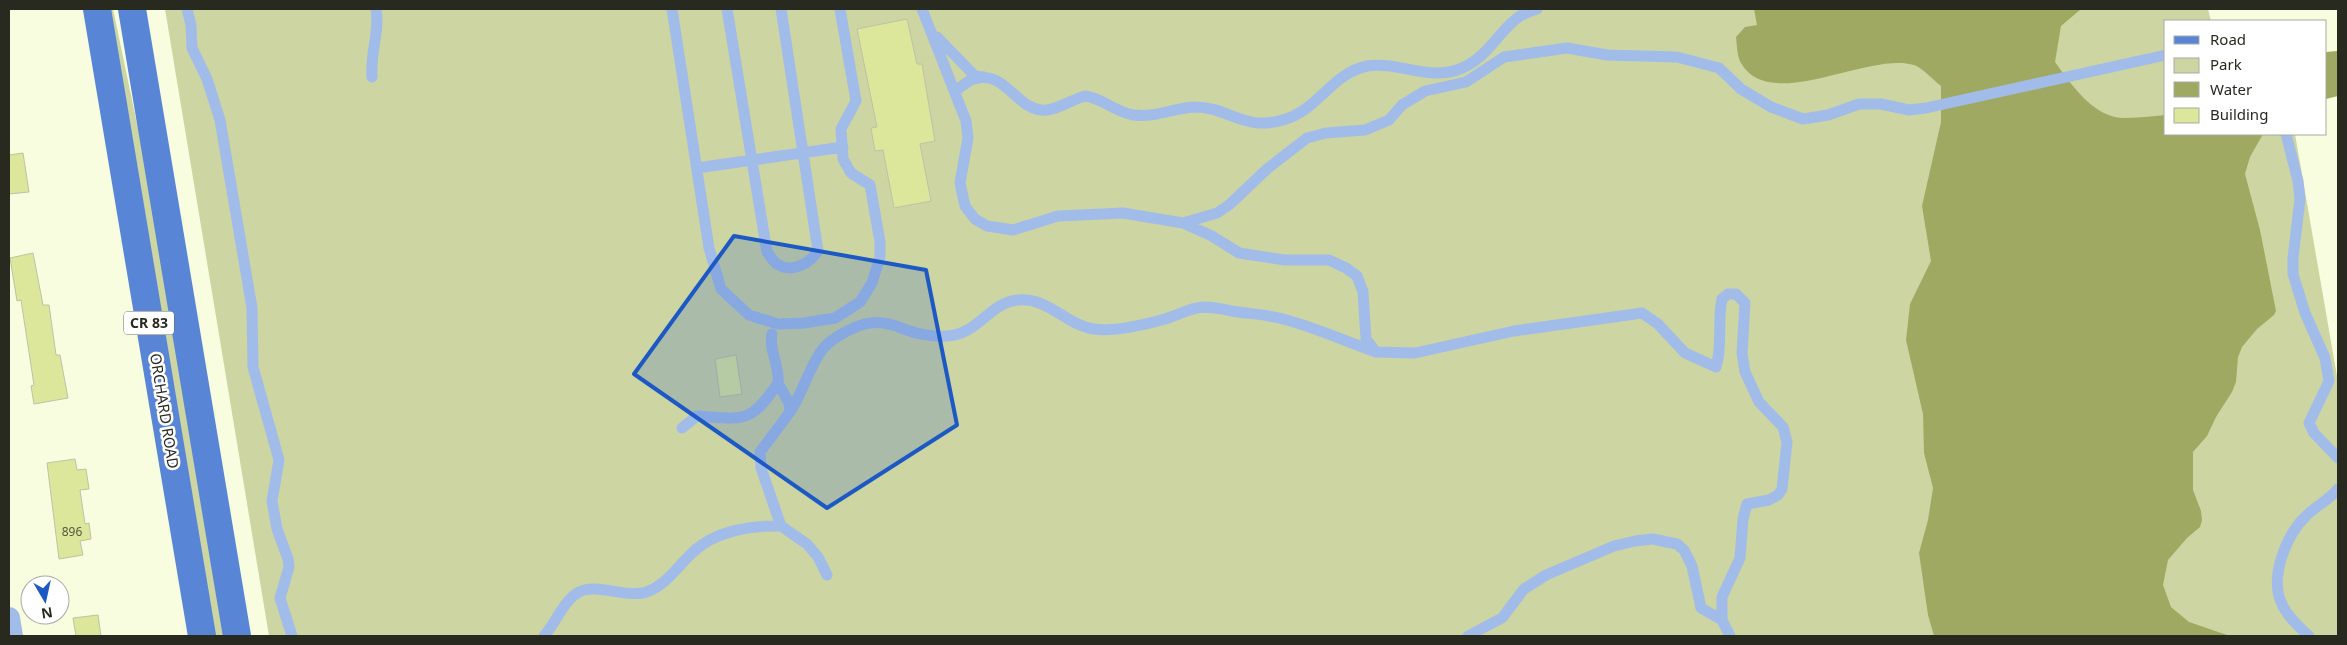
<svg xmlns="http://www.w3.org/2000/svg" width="2347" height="645" viewBox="0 0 2347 645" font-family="'Noto Sans',sans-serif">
<rect width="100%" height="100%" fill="#f8fddf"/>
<path fill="#cdd5a3" d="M 108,9 L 113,9 L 146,167 L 225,636 L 213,636 Z
M 165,9 L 2208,9 L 2211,21 L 2166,21 L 2166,134 L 2295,134 L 2338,382 L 2338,636 L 269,636 Z"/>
<path fill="#a0a961" d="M 1754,9 L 2081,9 L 2061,26 L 2055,62 C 2071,84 2093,117 2123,118 C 2137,118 2152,116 2166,115 L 2166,134 L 2263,134 L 2250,157 L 2245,174 L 2260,230 L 2276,311 L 2274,315 L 2257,329 L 2242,347 L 2238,357 L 2236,382 L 2232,392 L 2216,417 L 2207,436 L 2193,452 L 2193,490 L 2201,511 L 2202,520 L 2200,527 L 2187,538 L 2168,560 L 2163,585 L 2171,607 L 2189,622 L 2230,636 L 1934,636 L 1928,615 L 1919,553 L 1928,520 L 1933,488 L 1924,453 L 1923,414 L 1906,340 L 1910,304 L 1931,261 L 1922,206 L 1941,122 L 1941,86 C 1933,80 1923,68 1914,65 C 1868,51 1770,114 1741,63 C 1737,57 1737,45 1736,37 L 1745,27 L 1757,25 Z
M 2337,51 L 2338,96 L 2326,99 L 2326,52 Z"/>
<path fill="#dce79c" stroke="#bec2a6" d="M 907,19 L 917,64 L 922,64 L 935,141 L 920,144 L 931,201 L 894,208 L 883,150 L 875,151 L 871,128 L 877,127 L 857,29 Z
M 23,153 L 29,192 L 9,194 L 9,155 Z
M 33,253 L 43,305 L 49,305 L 56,355 L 60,355 L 68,398 L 34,404 L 31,386 L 34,385 L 21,300 L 17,301 L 10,258 Z
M 736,355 L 742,394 L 720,397 L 715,359 Z
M 75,459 L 77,470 L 86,469 L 89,489 L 80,490 L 85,524 L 89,523 L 91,539 L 80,541 L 83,555 L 59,559 L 47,463 Z
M 98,615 L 101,636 L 76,636 L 73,618 Z"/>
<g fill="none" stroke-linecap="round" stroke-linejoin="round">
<path stroke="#a2bce9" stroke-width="11" d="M 187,9 L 191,25 L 192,48 L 207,79 L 220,120 L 252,308 L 253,367 L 279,460 L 272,501 L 277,529 L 288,559 L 289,567 L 280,598 L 292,636
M 672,9 L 709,248 L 721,289 L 749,315 L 778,324 L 804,323 L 835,318 L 860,302 L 872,283 L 880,257 L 880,242 L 870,185 L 851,173 L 843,159 L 841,129 L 856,101 L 840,9
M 727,9 L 767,252 C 770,255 773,262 777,264 C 792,274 810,263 818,251 L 781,9
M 922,9 L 966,121 L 968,138 L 960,183 L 965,206 L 975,219 L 987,226 L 1013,230 L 1058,216 L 1123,213 L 1183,223 L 1212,236 L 1239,253 L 1285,260 L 1329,260 L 1346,268 L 1357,276 L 1363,292 L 1366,339 L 1376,352
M 937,37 L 975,76 L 984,77
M 372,77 C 370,53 380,31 376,9
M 955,91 C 960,88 965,83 971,80 C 1004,67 1014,107 1041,110 C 1055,112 1072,99 1085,96 C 1103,98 1116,113 1134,115 C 1154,118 1174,108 1194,107 C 1231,107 1243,133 1286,119 C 1318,109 1333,73 1367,66 C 1397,61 1427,80 1457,70 C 1486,60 1495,36 1516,19 C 1522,14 1530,11 1537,9
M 2286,134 L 2298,181 L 2300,199 L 2293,258 L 2293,274 L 2305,313 L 2325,358 L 2329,381 L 2309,423 L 2314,433 L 2338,458
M 697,168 L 843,147
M 1183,223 L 1217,213 L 1229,205 L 1267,169 L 1307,138 L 1326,133 L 1365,130 L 1389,120 L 1402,105 L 1425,91 L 1466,82 L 1504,57 L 1567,48 L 1607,55 L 1677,57 L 1719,68 L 1741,89 L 1771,107 L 1803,119 L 1828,115 L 1859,104 L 1881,104 L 1909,110 L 1926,108 L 2166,55
M 772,334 C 768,348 780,366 778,383
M 790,412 C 804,392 812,355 831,341 C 888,301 895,339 946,336 C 979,335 988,303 1018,300 C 1048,297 1066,325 1094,329 C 1116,332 1144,325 1165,319 C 1176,316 1186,310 1197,308 C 1210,305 1225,310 1238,312 C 1253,314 1269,315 1283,319 C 1314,327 1345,341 1376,352 L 1415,353 L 1514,331 L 1642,313 L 1658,324 L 1685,353 L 1716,367 C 1723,345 1717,321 1722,299 L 1728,294 L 1736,294 L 1745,303 L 1742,353 L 1745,372 L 1759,402 L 1783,427 L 1787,442 L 1782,489 L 1778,495 L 1769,500 L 1747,504 L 1743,519 L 1740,558 L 1722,597 L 1722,620
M 682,428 L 697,416 C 743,419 750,425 778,383 L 789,403 L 790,412 L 760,452 L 761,468 L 781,526 L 807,544 L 818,557 L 827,575
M 544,636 C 556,623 563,601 579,592 C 595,583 624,597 643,593 C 664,588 677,567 692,553 C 714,531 752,525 781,526
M 1468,636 L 1502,618 L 1524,589 L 1546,575 L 1614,546 L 1635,541 L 1653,539 L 1667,542 L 1677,544 L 1684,550 L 1692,566 L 1701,608 L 1722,620 L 1730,636
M 2309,636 C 2299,627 2287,616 2282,604 C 2269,578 2286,535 2306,516 C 2316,506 2329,500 2338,489"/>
<path stroke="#a2bce9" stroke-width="22" d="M 9,618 L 12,636"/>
<path stroke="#5885d6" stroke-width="28" d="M 97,9 L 202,636
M 132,9 L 237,636"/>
</g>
<path fill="#1d59c5" fill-opacity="0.2" stroke="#1d59c5" stroke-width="4" stroke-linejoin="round" d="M 734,236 L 926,270 L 957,425 L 827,508 L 634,374 Z"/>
<g text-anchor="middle" stroke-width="5" stroke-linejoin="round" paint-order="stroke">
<g font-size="12" fill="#55593e">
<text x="72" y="536">896</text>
</g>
<rect fill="#fff" stroke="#686a62" stroke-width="1" x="124" y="311.5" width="50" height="23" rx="4"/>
<g font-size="14" font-weight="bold" fill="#282a1f">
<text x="149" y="328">CR 83</text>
</g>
<g font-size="15" fill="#282a1f" stroke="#fff">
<text transform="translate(164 411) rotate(81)" y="5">ORCHARD ROAD</text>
</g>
</g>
<rect width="2347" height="645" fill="none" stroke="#282a1f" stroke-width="20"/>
<rect x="2164" y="20" width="162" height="115" fill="#ffffff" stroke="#a9aaa5"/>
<rect x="2174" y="36" width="25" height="8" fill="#5885d6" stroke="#a9aaa5"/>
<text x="2210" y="45" font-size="15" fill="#282a1f">Road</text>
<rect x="2174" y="58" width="25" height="15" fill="#cdd5a3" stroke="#a9aaa5"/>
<text x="2210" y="70" font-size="15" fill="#282a1f">Park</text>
<rect x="2174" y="82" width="25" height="15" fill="#a0a961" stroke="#a9aaa5"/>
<text x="2210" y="95" font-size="15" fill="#282a1f">Water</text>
<rect x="2174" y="108" width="25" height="15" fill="#dce79c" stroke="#a9aaa5"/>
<text x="2210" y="120" font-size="15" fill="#282a1f">Building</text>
<g transform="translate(45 600) rotate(171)"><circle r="24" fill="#ffffff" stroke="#a9aaa5"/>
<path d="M0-4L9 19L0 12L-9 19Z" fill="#1d59c5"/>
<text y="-8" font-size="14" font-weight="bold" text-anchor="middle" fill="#282a1f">N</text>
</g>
</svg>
